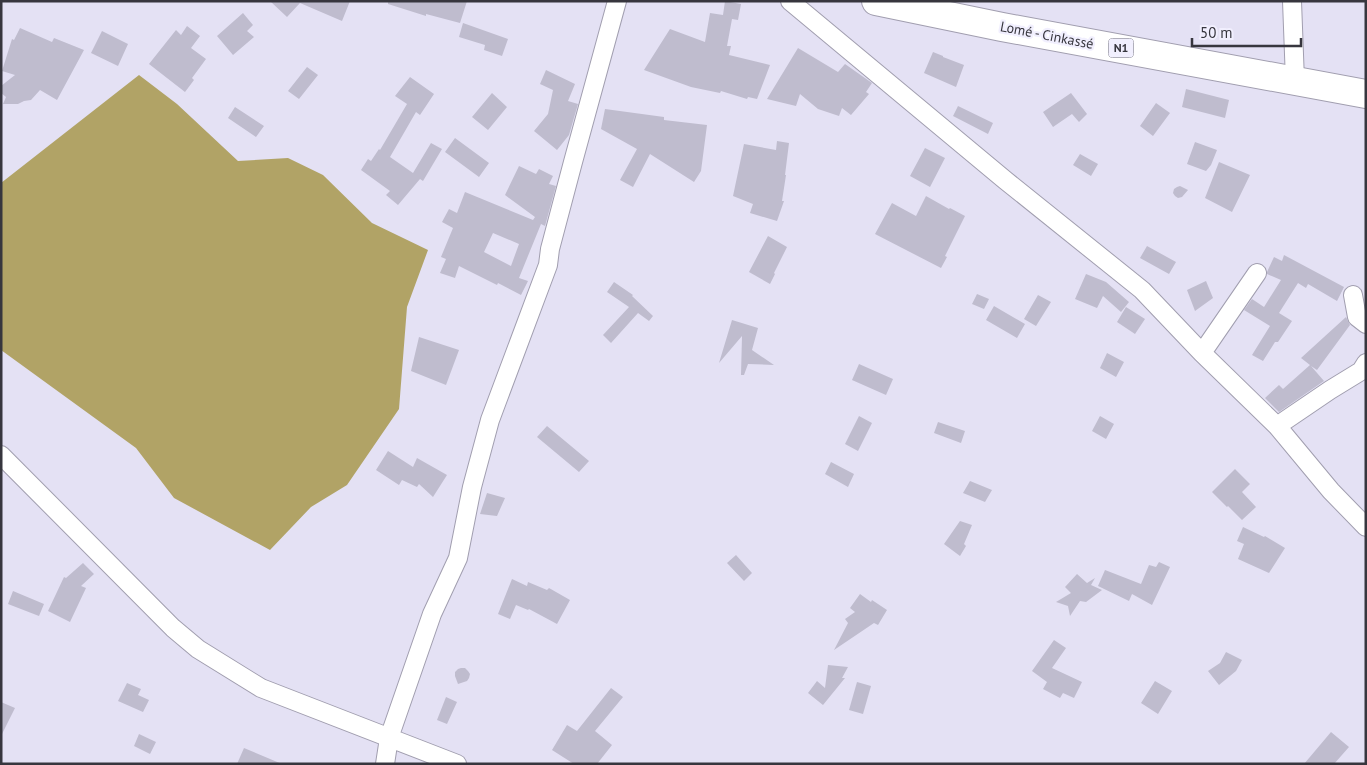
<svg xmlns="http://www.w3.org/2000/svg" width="1367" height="765" viewBox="0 0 1367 765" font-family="'PT Sans',sans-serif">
<rect width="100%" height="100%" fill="#e4e1f4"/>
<path fill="#b1a366" d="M 139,75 L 177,104 L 238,161 L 288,158 L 323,175 L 372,223 L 428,250 L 407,307 L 399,409 L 347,485 L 311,507 L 270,550 L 174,498 L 136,448 L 1,350 L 1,183 Z"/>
<path fill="#bfbcce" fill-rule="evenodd" d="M 270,1 L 350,1 L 342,21 L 300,3 L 287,17 Z
M 388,1 L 467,1 L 460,23 L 426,14 L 426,16 L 388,4 Z
M 725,1 L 741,4 L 738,20 L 732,19 L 727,46 L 731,46 L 729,55 L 770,65 L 757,99 L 748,97 L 747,99 L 721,91 L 720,93 L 691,87 L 644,70 L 670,29 L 705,42 L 710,13 L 723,15 Z
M 243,13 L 253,25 L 247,31 L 254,37 L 233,55 L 217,36 Z
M 463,23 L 508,39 L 502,56 L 484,50 L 485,45 L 459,37 Z
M 187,26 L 200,36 L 191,48 L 206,59 L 192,78 L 194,80 L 185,92 L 149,64 L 176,30 L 181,35 Z
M 20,28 L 52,42 L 54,38 L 84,50 L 57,100 L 40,90 L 31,100 L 24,101 L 18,104 L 3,104 L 6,97 L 1,93 L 1,86 L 15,75 L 2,71 L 12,39 L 14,40 Z
M 102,31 L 128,44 L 118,66 L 91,53 Z
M 798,48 L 838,72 L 845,64 L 872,83 L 866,92 L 869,94 L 851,115 L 842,108 L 839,116 L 818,109 L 800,94 L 796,106 L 767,99 Z
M 933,52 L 943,56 L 943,57 L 964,65 L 956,87 L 924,73 Z
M 307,67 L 318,75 L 299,99 L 288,91 Z
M 546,70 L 575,84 L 568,101 L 578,104 L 569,135 L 557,150 L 534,131 L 548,114 L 553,90 L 540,84 Z
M 410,77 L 434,94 L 420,115 L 416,112 L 390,157 L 413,173 L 431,143 L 442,149 L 423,181 L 420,179 L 398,205 L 386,195 L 390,191 L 361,170 L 368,159 L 371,161 L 379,149 L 380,150 L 407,104 L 395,96 Z
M 1186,89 L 1229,100 L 1225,118 L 1182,107 Z
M 492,93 L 507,107 L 488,130 L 472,117 Z
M 1071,93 L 1087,114 L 1079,122 L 1072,114 L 1053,127 L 1043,112 Z
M 1156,103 L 1170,113 L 1153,136 L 1140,126 Z
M 958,106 L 993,123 L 988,134 L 953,116 Z
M 235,107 L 264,126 L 256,137 L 228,118 Z
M 605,109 L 664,117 L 664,120 L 707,125 L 701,171 L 694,182 L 650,154 L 633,187 L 620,180 L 637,149 L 601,129 Z
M 455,138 L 489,163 L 479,177 L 445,152 Z
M 777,141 L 789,143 L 785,175 L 786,175 L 782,201 L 784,201 L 777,221 L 750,213 L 753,204 L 733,196 L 744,144 L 776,150 Z
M 1195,142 L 1217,150 L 1211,165 L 1206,171 L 1187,164 Z
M 925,148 L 945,158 L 930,187 L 910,176 Z
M 1080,154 L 1098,164 L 1091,176 L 1073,165 Z
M 1219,162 L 1250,175 L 1232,212 L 1205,198 Z
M 519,166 L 536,174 L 539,169 L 553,176 L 549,184 L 556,186 L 545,226 L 541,224 L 519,278 L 528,281 L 521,295 L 498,283 L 497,285 L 459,266 L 455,278 L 440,273 L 446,259 L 441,257 L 453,228 L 442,222 L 449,209 L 457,213 L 465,192 L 533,220 L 535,217 L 505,195 ZM 493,233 L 519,244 L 511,266 L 484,252 Z
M 1180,186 L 1188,190 L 1182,197 L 1178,198 L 1175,196 L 1173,193 L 1174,189 L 1177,187 Z
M 926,196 L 949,209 L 950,208 L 965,216 L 945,256 L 947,257 L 941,268 L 875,234 L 892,203 L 916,216 Z
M 768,236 L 787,247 L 774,273 L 775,274 L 770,284 L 749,272 Z
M 1147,246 L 1176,262 L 1169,274 L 1140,258 Z
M 1284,255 L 1344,287 L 1337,301 L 1308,284 L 1306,288 L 1298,283 L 1279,313 L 1292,321 L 1278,342 L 1275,342 L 1263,361 L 1252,355 L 1270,326 L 1244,310 L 1252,299 L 1264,307 L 1281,280 L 1267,274 L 1267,272 L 1274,257 L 1282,261 Z
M 1086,274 L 1106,282 L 1129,302 L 1121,312 L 1103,296 L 1097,308 L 1075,299 Z
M 1206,281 L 1213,298 L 1195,311 L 1187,290 Z
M 614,282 L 633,295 L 632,296 L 653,316 L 649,321 L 638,313 L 611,343 L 603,335 L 629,307 L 607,292 Z
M 977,294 L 989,299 L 984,309 L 972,304 Z
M 1038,295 L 1051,302 L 1036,326 L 1024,319 Z
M 994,306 L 1025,324 L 1017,338 L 986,320 Z
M 1126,307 L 1145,319 L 1135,334 L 1117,322 Z
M 1346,317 L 1350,325 L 1317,370 L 1311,366 L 1324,381 L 1279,412 L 1265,398 L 1279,385 L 1283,389 L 1310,365 L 1301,358 Z
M 732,320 L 758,328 L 752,350 L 774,365 L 748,364 L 744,375 L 741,375 L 742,336 L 719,363 Z
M 419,337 L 459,350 L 446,385 L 411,371 Z
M 1107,353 L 1124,362 L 1116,377 L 1100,368 Z
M 859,364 L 893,379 L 886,395 L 852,380 Z
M 859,416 L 872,423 L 858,451 L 845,444 Z
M 1100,416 L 1114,424 L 1106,439 L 1092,431 Z
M 938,422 L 965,431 L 961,443 L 934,433 Z
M 547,426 L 589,461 L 579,472 L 537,437 Z
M 388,451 L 413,467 L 417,458 L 447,475 L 433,497 L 419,484 L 417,487 L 402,480 L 399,485 L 376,470 Z
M 831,462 L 854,474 L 848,487 L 825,474 Z
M 1235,469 L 1250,484 L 1242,492 L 1256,507 L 1242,520 L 1228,506 L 1227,507 L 1212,492 Z
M 970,481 L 992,490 L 985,502 L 963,493 Z
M 487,493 L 505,498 L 497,516 L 480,514 Z
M 960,521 L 972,525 L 964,544 L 966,546 L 960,556 L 944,544 Z
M 1243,527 L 1264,537 L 1265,536 L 1285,548 L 1269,573 L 1238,559 L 1244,544 L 1237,541 Z
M 736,555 L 752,573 L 744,581 L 727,563 Z
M 1159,562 L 1170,567 L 1152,605 L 1132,594 L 1129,601 L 1098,586 L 1105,570 L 1141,584 L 1149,565 L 1156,567 Z
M 83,563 L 94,574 L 81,586 L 86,588 L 70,622 L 48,611 L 64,577 L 66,578 Z
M 1077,574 L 1087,583 L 1095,578 L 1091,585 L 1102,590 L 1086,602 L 1080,601 L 1070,616 L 1068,606 L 1056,602 L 1071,593 L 1065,587 Z
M 512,579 L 527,586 L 528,582 L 547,590 L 549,588 L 570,600 L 557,624 L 529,609 L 528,610 L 516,605 L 510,619 L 498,614 Z
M 13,591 L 44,604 L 39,616 L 8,604 Z
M 860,594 L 871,602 L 872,600 L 887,610 L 878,625 L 874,623 L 834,650 L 848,623 L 845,619 L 855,612 L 850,608 Z
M 1054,640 L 1066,648 L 1052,668 L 1082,682 L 1074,698 L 1063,693 L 1060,698 L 1043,689 L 1047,682 L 1032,671 Z
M 1226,652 L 1242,660 L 1236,671 L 1219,685 L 1208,671 L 1220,663 Z
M 828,665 L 848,667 L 842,678 L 845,678 L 823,705 L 808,693 L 817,681 L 825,688 Z
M 461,668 L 465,668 L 468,671 L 470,674 L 469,678 L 467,681 L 458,684 L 455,676 L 455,672 L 458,669 Z
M 1155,681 L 1172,691 L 1158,714 L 1141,703 Z
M 857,682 L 871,686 L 863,714 L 849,710 Z
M 127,683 L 141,689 L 138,695 L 149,700 L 143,712 L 118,701 Z
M 611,688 L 623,697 L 595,731 L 612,745 L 597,764 L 574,764 L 552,750 L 567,725 L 577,731 Z
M 446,697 L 457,702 L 447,724 L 437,720 Z
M 1,702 L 15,708 L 1,736 Z
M 1331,732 L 1349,747 L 1334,764 L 1304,764 Z
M 139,734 L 156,742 L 150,754 L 134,746 Z
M 244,748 L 282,764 L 237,764 Z"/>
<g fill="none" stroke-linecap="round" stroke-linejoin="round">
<defs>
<path id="street" d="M 790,1 L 1005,180 L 1142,290 L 1202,353 L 1277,426 L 1331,491 L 1366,527
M 1292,1 L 1295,81
M 1353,295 L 1357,317 L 1366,324
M 1202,353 L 1257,273
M 1277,426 L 1330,390 L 1361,371 L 1366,363
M 1,455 L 173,628 L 198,649 L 261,688 L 457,764
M 385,764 L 389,738 L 432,614 L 458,558 L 472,487 L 490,420 L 548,265 L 550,249 L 573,162 L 617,1"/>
<path id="highway" d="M 876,1 L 1002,27 L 1366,94"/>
</defs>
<use href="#street" stroke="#a19eaf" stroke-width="20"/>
<use href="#highway" stroke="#a19eaf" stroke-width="30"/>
<use href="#street" stroke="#fff" stroke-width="18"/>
<use href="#highway" stroke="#fff" stroke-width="28"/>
</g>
<g text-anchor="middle" stroke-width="4.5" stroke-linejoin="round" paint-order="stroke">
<rect fill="#f1effe" stroke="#6f6e78" stroke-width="1" x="1108.5" y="38.5" width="25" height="19" rx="4"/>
<g font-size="12" font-weight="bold" fill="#37363e">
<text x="1121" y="52">N1</text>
</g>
<g font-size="14" fill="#37363e" stroke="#f1effe">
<text transform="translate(1047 35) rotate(11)" y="5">Lomé - Cinkassé</text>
</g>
</g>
<rect width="1367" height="765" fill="none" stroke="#37363e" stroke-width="5"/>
<path d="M1192 38v8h109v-8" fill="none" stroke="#37363e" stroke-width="2.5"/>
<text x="1200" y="38" font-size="15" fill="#37363e" stroke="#f1effe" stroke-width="4" paint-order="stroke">50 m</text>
</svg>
